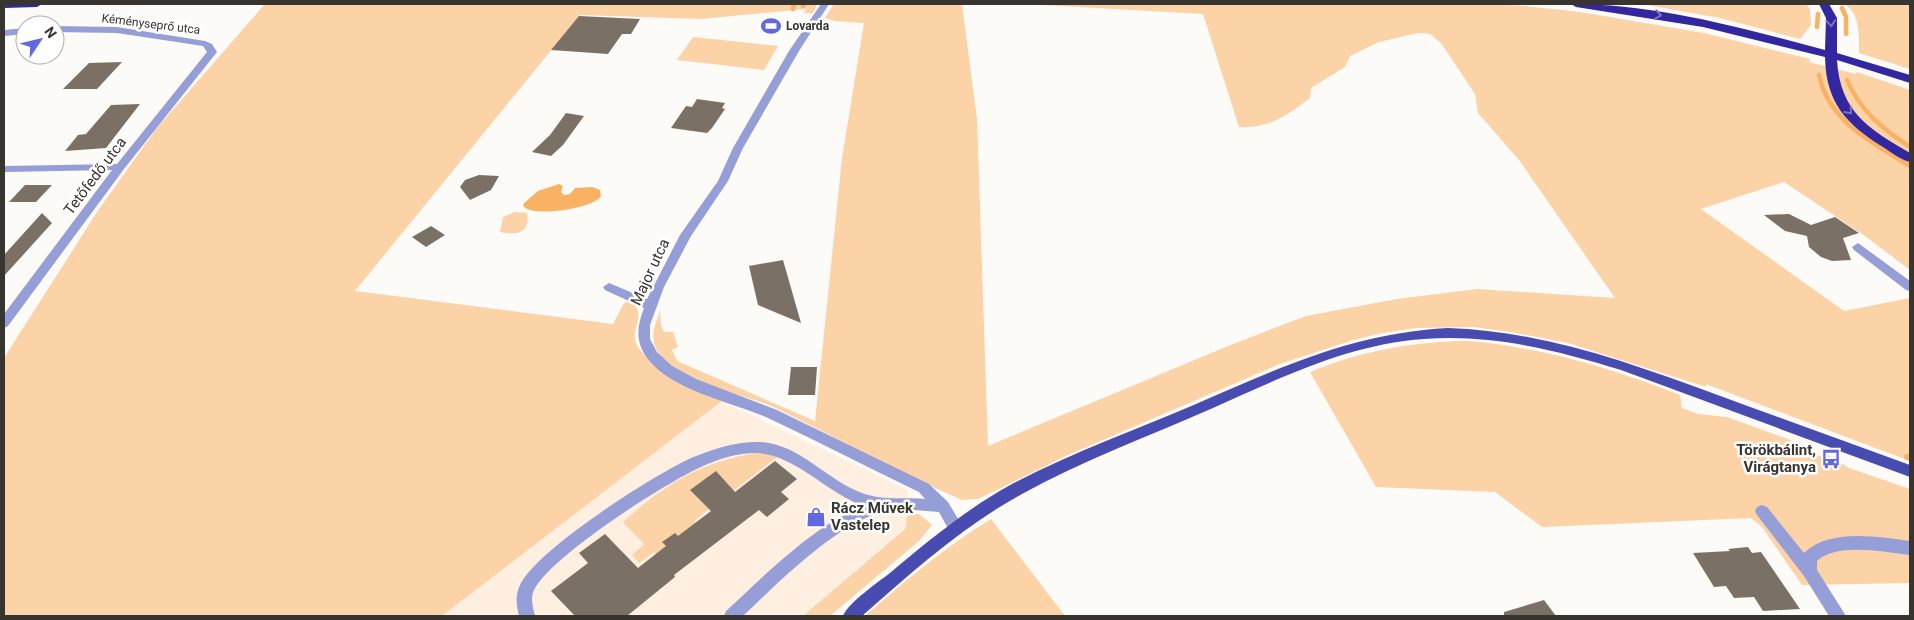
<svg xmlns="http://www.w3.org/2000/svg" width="1914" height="620" viewBox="0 0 1914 620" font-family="Roboto,sans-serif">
<rect width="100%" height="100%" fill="#fdfbf8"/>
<path fill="#feefe1" d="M 722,401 L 908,490 L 906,527 L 803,616 L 442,616 Z"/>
<path fill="#fcd2a7" d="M 297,4 L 817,4 L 813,13 L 804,13 L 806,9 L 701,19 L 580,15 L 355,291 L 613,324 L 624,303 L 631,301 C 649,317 627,330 638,347 C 657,375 692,388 722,401 L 442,616 L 4,616 L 4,358 L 99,209 L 157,128 L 264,5 Z
M 834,4 L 962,4 L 977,119 L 988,446 L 1233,344 L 1306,316 L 1397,299 L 1477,289 L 1615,298 L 1519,160 L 1478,113 L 1475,94 L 1441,43 L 1430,34 L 1418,33 L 1379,42 L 1350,56 L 1345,67 L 1311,88 L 1310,98 C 1288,115 1268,129 1239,127 L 1203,14 L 1024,4 L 1489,4 L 1525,6 L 1580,12 L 1704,33 L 1810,59 L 1809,62 L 1856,74 L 1857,72 L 1910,90 L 1910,270 L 1865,236 L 1784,182 L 1701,209 L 1844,311 L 1910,298 L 1910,461 L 1706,384 L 1706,387 L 1568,343 L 1511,332 L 1473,327 L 1416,328 L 1383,333 L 1353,340 L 1280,364 L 1068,455 L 978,499 L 962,500 C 899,473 839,439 778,409 C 746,394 683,384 661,356 C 648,340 654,328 660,311 L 661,325 L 664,332 L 673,332 L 678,347 L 672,350 L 677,361 L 815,421 L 842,158 L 864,23 L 835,21 L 825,18 Z
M 1641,4 L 1806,4 L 1810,9 L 1811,25 L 1800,39 L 1720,18 Z
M 1844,4 L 1910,4 L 1910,69 L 1859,53 C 1859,36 1861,14 1844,4 Z
M 693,37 L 778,46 L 764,70 L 677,60 Z
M 515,212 L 527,213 C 531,233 516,236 500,232 L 503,217 Z
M 1470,341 C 1544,348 1611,368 1680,395 L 1682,408 L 1698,414 L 1727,417 L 1807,446 L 1810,453 L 1824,457 L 1828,455 L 1849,468 L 1910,489 L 1910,583 L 1802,585 L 1762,527 L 1751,518 L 1542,527 L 1495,492 L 1376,487 L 1310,372 C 1360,351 1416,341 1470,341 Z
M 755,453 L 768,453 L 777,457 L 695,520 L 697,532 L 663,559 L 654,552 L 639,563 L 632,555 L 644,544 L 623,522 C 667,483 697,464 755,453 Z
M 907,514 L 919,514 L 932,525 L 919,541 L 830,616 L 803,616 L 906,528 Z
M 991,519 L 1065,616 L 865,616 C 905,581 945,547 991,519 Z"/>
<path fill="#f9b264" d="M 559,184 L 563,186 L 561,192 L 564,195 L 570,194 L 575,188 L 592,187 L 600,190 L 601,196 C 593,209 534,217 524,207 L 523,204 L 538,191 Z"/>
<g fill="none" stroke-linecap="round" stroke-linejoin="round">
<path stroke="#f9b264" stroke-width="4.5" d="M 803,6 L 804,4
M 1842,8 L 1846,17 L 1846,34
M 793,9 L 794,4
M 1817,27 L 1818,14
M 1819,75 C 1829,122 1872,142 1910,166
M 1847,80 C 1860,111 1883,129 1910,147"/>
<path stroke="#f9b264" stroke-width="6" d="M 1907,457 L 1910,458"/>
</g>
<path fill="#7b7065" d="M 579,16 L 640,19 L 631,34 L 622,34 L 608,54 L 551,50 Z
M 122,62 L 97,89 L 63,89 L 89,63 Z
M 697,99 L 725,103 L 722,108 L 725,109 L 712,128 L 707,133 L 671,128 L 686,106 L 692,107 Z
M 140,104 L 106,148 L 65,151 L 78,135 L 86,134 L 111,105 Z
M 566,113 L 584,116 L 563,145 L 551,156 L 532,152 L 550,135 Z
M 479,175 L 499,176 L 491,190 L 470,200 L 460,187 L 465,180 Z
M 25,185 L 52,185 L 36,202 L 9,202 Z
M 42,213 L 52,223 L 4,276 L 4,255 Z
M 1789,214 L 1811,225 L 1835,217 L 1859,233 L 1843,238 L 1851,260 L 1832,261 L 1821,257 L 1809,247 L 1807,236 L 1785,231 L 1764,215 Z
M 431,226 L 445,235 L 426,247 L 412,237 Z
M 783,260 L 801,323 L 758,305 L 749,266 Z
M 791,367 L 817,367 L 815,395 L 788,395 Z
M 775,461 L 797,479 L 781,492 L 789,499 L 767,517 L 759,510 L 674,575 L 675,577 L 627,616 L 575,616 L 551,591 L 588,563 L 579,553 L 605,534 L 638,568 L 666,546 L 662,542 L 675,533 L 678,536 L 711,511 L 690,490 L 716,471 L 735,492 Z
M 1748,547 L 1752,553 L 1761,552 L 1800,609 L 1763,611 L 1754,597 L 1734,598 L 1726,586 L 1714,587 L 1693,553 L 1730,551 L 1728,549 Z
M 1544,600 L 1556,616 L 1504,616 L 1504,612 Z"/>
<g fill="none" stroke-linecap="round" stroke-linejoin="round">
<path fill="#959ed7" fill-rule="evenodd" d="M 821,4 L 829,4 L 799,51 L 743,148 L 728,181 L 691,236 L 664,287 L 650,325 L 650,339 L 657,352 L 672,366 L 696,379 L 777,410 L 929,484 L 948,502 L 964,529 L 961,534 L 956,535 L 951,534 L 939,512 C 920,511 899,507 881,512 C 834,526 778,583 743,616 L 724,616 L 726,611 C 763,577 816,523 864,506 C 826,493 795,454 756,453 C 737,453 718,459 701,467 C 665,483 550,557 534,590 C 530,598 533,608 535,616 L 519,616 C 516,604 515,594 521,583 C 541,547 652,476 691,458 C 713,449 737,441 761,442 C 801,445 826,480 862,493 C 883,501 903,497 925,499 L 919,492 C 869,468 819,442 768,418 C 732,402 672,391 647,358 C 635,341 637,326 644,308 L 605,290 L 603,287 L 609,283 L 647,299 L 680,235 L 718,181 L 733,148 L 789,51 Z
M 55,26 L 117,27 L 205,41 L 212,44 L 217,52 L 124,169 L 8,326 L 4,328 L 4,314 L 112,170 L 4,172 L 4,166 L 117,164 L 207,52 L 203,46 L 117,33 L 55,32 Z
M 25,28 L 25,34 L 4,36 L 4,30 Z
M 1858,243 L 1910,281 L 1910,291 L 1906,290 L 1854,250 L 1852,247 Z
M 1762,505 L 1767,507 L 1804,553 C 1830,528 1878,537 1910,541 L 1910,555 C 1885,552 1836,542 1817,561 L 1817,570 L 1846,616 L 1829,616 L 1804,576 L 1757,515 L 1755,511 L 1757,507 Z"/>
<path fill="#484cb1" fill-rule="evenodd" d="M 1448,328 C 1542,331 1627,362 1715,394 C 1780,418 1845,441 1910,465 L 1910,477 L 1621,370 C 1557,350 1492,334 1424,339 C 1349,344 1280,378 1213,408 C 1150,436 1083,460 1022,494 C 963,526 912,572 862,616 L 843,616 C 848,603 877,583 890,573 C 928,541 968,508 1012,484 C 1071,453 1135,430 1196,404 C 1281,367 1354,333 1448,328 Z"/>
<path fill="#3227a1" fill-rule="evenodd" d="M 4,4 L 42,4 L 37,7 L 4,8 Z
M 1571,4 C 1656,4 1743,28 1825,50 L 1826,18 L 1819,4 L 1829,4 L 1837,18 L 1837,53 L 1910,75 L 1910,83 L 1837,60 C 1840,112 1869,129 1910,153 L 1910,162 C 1901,160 1891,152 1883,147 C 1846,124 1826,103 1825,57 L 1703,27 L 1576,7 Z"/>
</g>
<defs><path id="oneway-chevron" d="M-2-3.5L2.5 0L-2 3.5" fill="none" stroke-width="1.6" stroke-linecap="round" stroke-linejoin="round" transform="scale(1.25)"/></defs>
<g stroke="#7a73c2">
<use href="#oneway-chevron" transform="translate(1658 15) rotate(9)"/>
<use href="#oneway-chevron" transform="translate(1831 23) rotate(86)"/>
<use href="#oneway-chevron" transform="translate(1849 111) rotate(48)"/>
</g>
<defs>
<symbol id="stadium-bare" viewBox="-9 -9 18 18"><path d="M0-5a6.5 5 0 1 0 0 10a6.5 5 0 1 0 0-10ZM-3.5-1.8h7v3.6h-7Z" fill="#6268e0" stroke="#fff" stroke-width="2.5" paint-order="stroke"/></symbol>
<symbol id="bus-bare" viewBox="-9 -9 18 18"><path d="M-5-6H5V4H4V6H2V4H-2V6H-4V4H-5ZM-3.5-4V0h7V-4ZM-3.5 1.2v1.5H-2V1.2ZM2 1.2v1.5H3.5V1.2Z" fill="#6268e0" stroke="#fff" stroke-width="2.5" paint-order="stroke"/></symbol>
<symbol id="shop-bare" viewBox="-9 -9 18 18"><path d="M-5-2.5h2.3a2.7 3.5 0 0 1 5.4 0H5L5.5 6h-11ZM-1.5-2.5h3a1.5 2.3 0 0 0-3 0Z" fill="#6268e0" stroke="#fff" stroke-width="2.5" paint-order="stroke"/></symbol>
</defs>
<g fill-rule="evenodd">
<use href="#stadium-bare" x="757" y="12" width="28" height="28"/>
<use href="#bus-bare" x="1817" y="445" width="28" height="28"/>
<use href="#shop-bare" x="802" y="503" width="28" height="28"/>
</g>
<g text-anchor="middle" stroke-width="5" stroke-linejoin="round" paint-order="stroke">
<g font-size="12" fill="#38342f" stroke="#fff">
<text transform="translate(151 24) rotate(7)" y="4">Kéményseprő utca</text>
</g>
<g font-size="12" font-weight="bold" fill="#38342f" stroke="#fff" text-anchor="start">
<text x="786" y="30">Lovarda</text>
</g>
<g font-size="15" fill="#38342f" stroke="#fff">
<text transform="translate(95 176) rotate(-53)" y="5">Tetőfedő utca</text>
<text transform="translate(650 272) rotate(-65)" y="5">Major utca</text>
</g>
<g font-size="15" font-weight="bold" fill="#38342f" stroke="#fff" text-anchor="end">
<text x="1816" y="455">Törökbálint,<tspan x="1816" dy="17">Virágtanya</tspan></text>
<text x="831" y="513" text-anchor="start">Rácz Művek<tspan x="831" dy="17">Vastelep</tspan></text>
</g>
</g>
<rect width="1914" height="620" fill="none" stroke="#38342f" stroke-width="10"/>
<g transform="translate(40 40) rotate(55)"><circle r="24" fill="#ffffff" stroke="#afaeac"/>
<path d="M0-4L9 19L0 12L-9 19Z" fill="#6268e0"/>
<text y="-8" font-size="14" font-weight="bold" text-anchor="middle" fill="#38342f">N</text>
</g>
</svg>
